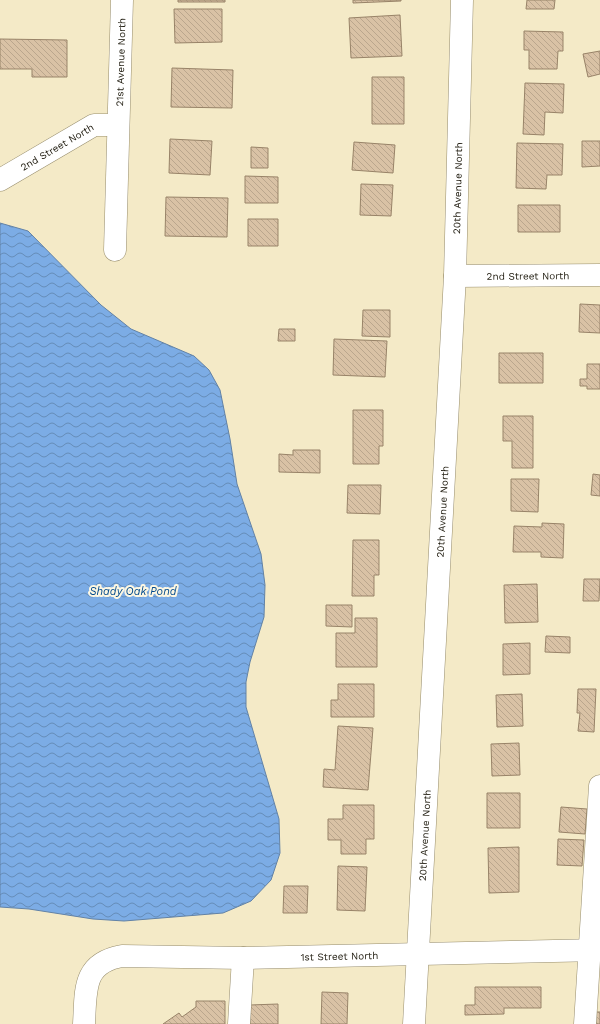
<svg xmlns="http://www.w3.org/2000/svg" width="600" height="1024" viewBox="0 0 600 1024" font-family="'Work Sans',sans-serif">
<defs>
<pattern id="water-waves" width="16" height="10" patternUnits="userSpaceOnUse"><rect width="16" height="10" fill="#7cace5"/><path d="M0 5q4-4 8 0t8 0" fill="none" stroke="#658cb8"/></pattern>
<pattern id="building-back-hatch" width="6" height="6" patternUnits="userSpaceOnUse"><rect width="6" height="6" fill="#d9c2a5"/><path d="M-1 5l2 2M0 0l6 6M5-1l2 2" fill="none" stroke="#baa68d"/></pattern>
</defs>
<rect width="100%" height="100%" fill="#f4eac7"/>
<path fill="url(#water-waves)" stroke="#6282a6" d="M 0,223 L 28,231 L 101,305 L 131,329 L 194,356 L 209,370 L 220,390 L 230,439 L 237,484 L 261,554 L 265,585 L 264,617 L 250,662 L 246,682 L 246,707 L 279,819 L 280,853 L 271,880 L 251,901 L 223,913 L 124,921 L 93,919 L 29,909 L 0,907 Z"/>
<path fill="url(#building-back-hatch)" stroke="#988368" d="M 178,0 L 225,0 L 225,2 L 178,2 Z
M 353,0 L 401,0 L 401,1 L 353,3 Z
M 527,0 L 555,0 L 554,9 L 526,9 Z
M 174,9 L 222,9 L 222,42 L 175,43 Z
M 400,15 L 402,56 L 351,58 L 349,18 Z
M 524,31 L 563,32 L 563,51 L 558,51 L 557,69 L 529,69 L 529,50 L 524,50 Z
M 0,39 L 67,40 L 67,77 L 32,77 L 32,69 L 0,69 Z
M 600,51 L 600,74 L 588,77 L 583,54 Z
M 172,68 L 233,70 L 232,108 L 171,107 Z
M 372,77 L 404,77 L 404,124 L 372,124 Z
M 525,83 L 564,84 L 563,113 L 545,112 L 544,135 L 523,134 Z
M 170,139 L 212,141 L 210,175 L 169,173 Z
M 582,141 L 600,141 L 600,166 L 582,167 Z
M 354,142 L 395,145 L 393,173 L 352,170 Z
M 517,143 L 563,144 L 562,175 L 547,175 L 546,189 L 516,188 Z
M 251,147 L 268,148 L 268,168 L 251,168 Z
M 245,176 L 278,177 L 278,203 L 245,203 Z
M 361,184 L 393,185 L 391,216 L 360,215 Z
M 166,197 L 228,198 L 227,237 L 165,236 Z
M 518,205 L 560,205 L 560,232 L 518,232 Z
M 248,219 L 278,219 L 278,246 L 248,246 Z
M 580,304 L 600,305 L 600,333 L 579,332 Z
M 363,310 L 390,310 L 390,337 L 362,336 Z
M 279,329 L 295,329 L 295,341 L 278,341 Z
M 334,339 L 387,341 L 385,377 L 333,375 Z
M 499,353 L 543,353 L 543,383 L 499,383 Z
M 587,364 L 600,364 L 600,389 L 587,389 L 587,386 L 580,386 L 580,379 L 587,379 Z
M 353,410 L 383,410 L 383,446 L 379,446 L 379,464 L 353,464 Z
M 503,416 L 533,416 L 533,468 L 512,468 L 512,441 L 503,441 Z
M 293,450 L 320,450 L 320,473 L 279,472 L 279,454 L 293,455 Z
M 593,474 L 600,475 L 600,496 L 591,495 Z
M 511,479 L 539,479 L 538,512 L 511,511 Z
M 348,485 L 381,485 L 380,514 L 347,513 Z
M 542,523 L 564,524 L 563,558 L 541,557 L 541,552 L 513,552 L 514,526 L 542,527 Z
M 353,540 L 379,540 L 379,575 L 374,575 L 374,596 L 352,596 Z
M 584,579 L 600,579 L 599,601 L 583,601 Z
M 537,584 L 538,622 L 505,623 L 504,585 Z
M 326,605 L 352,605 L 352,627 L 326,626 Z
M 355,618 L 377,618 L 377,667 L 336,667 L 336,633 L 355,633 Z
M 546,636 L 570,637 L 570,653 L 545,652 Z
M 530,643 L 530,674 L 503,675 L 503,644 Z
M 338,684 L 374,684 L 374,717 L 331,717 L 331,700 L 338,700 Z
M 578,689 L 596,689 L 594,732 L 578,731 L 580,713 L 577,713 Z
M 522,694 L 523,726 L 497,727 L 496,695 Z
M 338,726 L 373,728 L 368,790 L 323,787 L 324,769 L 335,770 Z
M 519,743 L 520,775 L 492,776 L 491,744 Z
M 487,793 L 520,793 L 520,828 L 487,828 Z
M 343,805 L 374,805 L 374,839 L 366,839 L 366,854 L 341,854 L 341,840 L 328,840 L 328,819 L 343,819 Z
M 561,807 L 587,809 L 585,834 L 559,832 Z
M 558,839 L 584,840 L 582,866 L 557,865 Z
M 519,847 L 519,892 L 489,893 L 488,848 Z
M 338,866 L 367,867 L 365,911 L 337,910 Z
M 284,886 L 308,886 L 307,913 L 283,913 Z
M 475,987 L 541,987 L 541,1008 L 504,1008 L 504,1014 L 465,1015 L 465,1005 L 475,1005 Z
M 322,992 L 348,993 L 347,1024 L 321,1024 Z
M 196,1001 L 225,1001 L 225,1024 L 163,1024 L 179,1013 L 182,1017 L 196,1007 Z
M 278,1004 L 278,1024 L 250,1024 L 250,1005 Z
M 595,1012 L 600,1012 L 600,1024 L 595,1024 Z"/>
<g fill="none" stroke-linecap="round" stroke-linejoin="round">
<defs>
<g id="minor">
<path id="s1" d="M 0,180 L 94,125 L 118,125"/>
<path id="s2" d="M 115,250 L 122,0"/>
<path id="s3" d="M 455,276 L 600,275"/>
<path id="s4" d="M 84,1024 C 86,991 82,963 122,956 L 243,958 L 600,950"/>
<path d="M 239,1024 L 243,958"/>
<path id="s5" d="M 414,1024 L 455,276 L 462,0"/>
<path d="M 585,1024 L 600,786"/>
</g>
</defs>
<use href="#minor" stroke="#978d6d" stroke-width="23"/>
<use href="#minor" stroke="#fff" stroke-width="22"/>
</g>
<g text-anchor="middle" stroke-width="4" stroke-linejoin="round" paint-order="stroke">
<g font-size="10" fill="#242014" stroke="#fdf7e2">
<text dy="4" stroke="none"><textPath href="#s2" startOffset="188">21st Avenue North</textPath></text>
<text dy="4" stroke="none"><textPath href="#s1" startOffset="66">2nd Street North</textPath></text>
<text dy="4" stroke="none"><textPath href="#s5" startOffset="837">20th Avenue North</textPath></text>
<text dy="4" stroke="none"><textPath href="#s3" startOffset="73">2nd Street North</textPath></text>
<text dy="4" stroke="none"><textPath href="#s5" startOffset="513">20th Avenue North</textPath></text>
<text dy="4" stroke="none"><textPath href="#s5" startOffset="189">20th Avenue North</textPath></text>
<text dy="4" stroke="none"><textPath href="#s4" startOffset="305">1st Street North</textPath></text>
</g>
<g font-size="11" font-style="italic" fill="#00498c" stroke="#fdf7e2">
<text x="133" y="595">Shady Oak Pond</text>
</g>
</g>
</svg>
